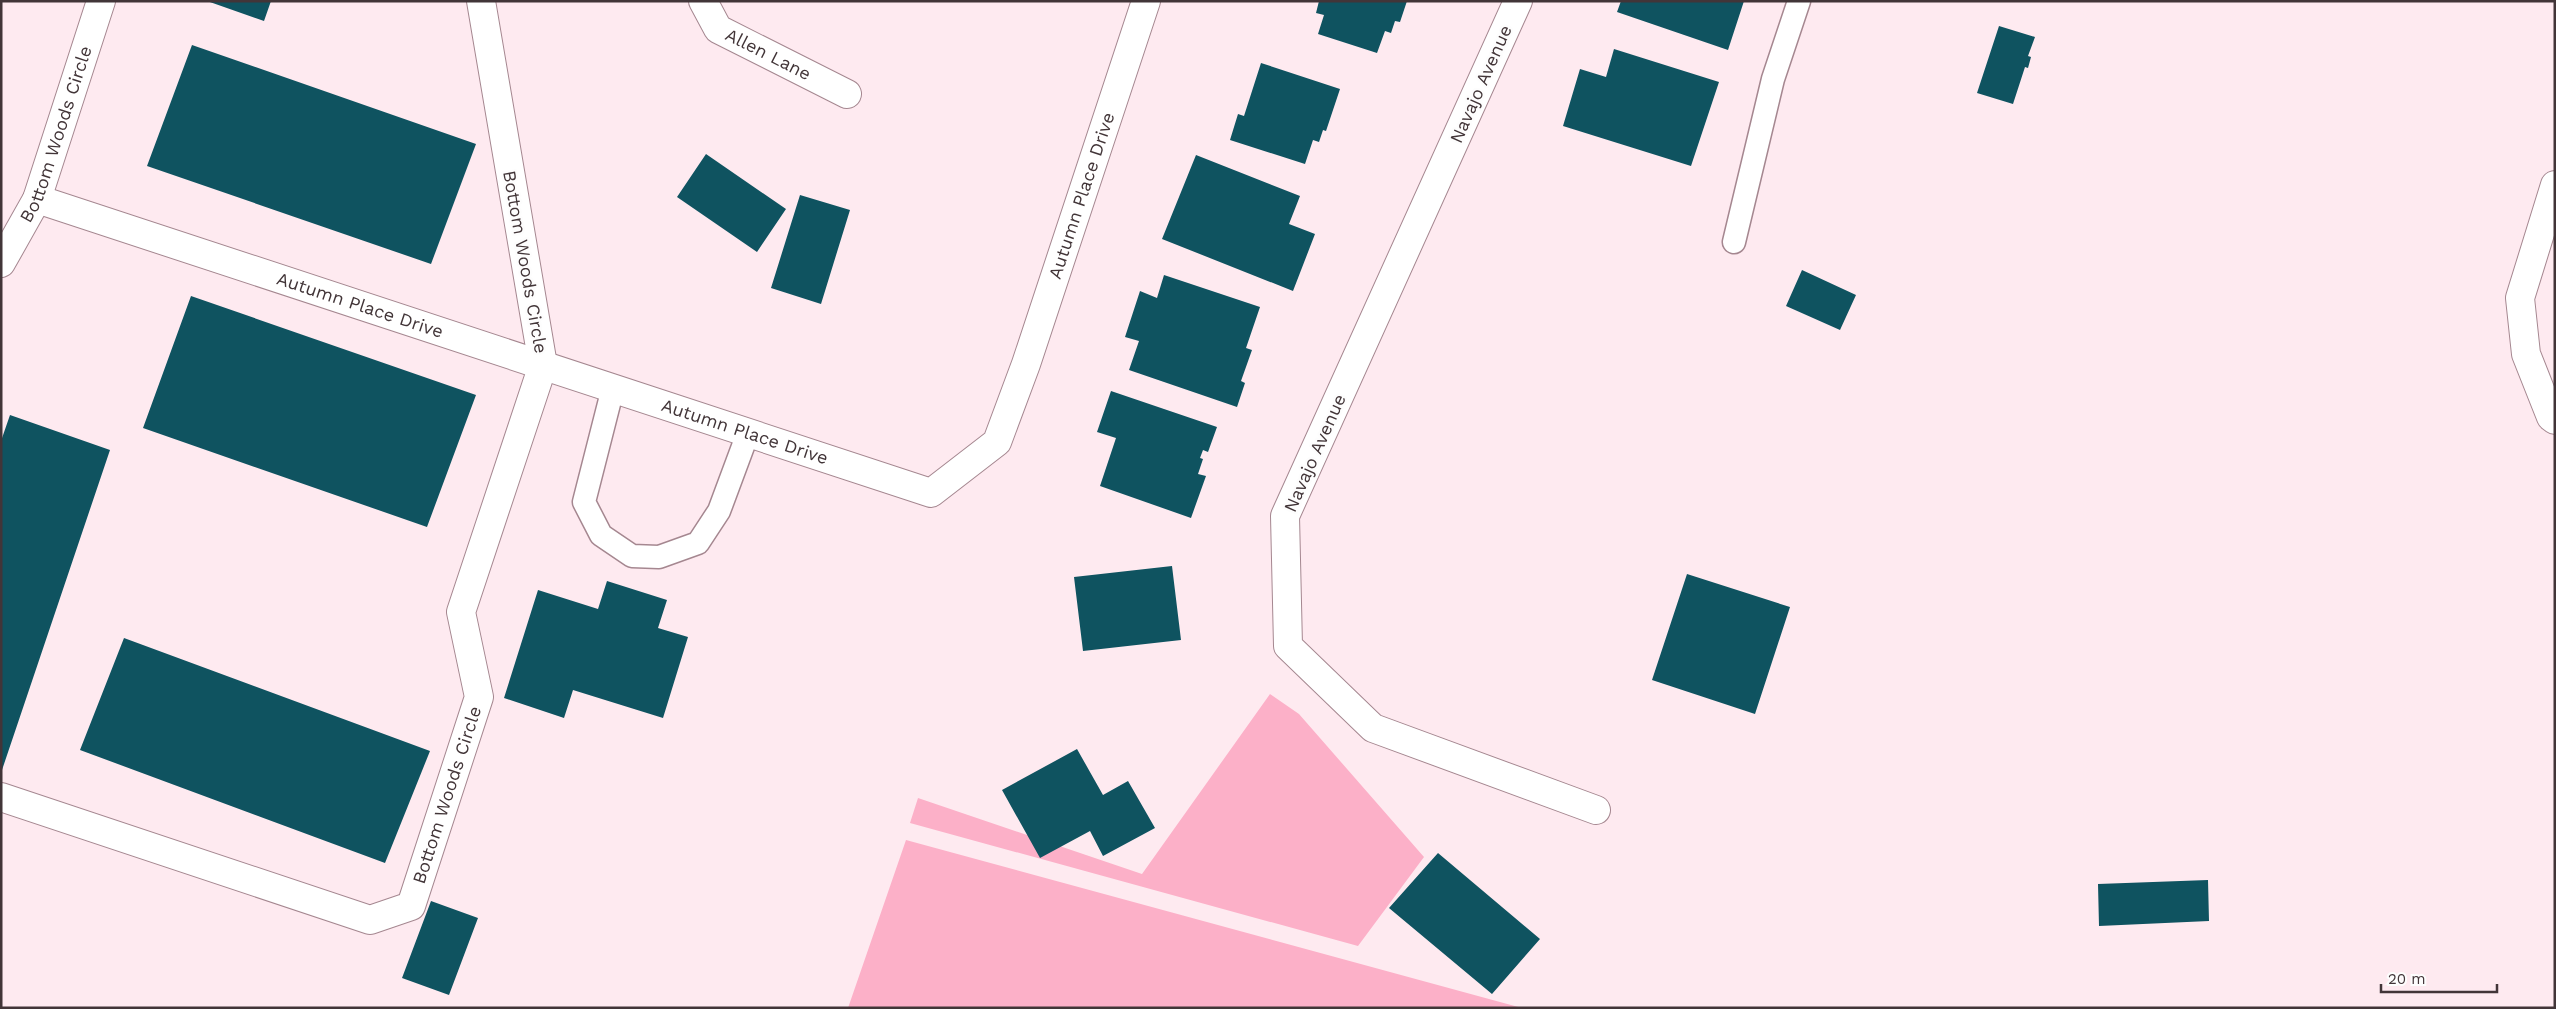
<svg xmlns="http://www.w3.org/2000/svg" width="2556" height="1009" viewBox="0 0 2556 1009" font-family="'Work Sans',sans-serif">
<rect width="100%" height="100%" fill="#feeaf0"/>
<path fill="#fcb0c8" d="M 1270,694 L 1299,714 L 1424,857 L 1358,946 L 910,823 L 918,798 L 1142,874 Z
M 906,840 L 1522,1008 L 848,1008 Z"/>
<path fill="#0f5360" d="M 207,1 L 271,1 L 264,21 Z
M 1319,1 L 1407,1 L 1400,22 L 1395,21 L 1391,33 L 1385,31 L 1377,53 L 1318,34 L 1324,15 L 1316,13 Z
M 1621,1 L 1744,1 L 1728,50 L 1617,12 Z
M 1999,26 L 2035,37 L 2028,56 L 2031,57 L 2028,68 L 2025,67 L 2013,104 L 1977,93 Z
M 192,45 L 476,144 L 431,264 L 147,166 Z
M 1614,49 L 1719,82 L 1691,166 L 1563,126 L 1580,69 L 1606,77 Z
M 1261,63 L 1340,89 L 1326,131 L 1323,130 L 1319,142 L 1313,140 L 1305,164 L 1230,140 L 1238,114 L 1244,116 Z
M 706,154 L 786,209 L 757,252 L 677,197 Z
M 1196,155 L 1300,196 L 1289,224 L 1315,234 L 1293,291 L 1162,239 Z
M 800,195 L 850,210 L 821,304 L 771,288 Z
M 1802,270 L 1856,295 L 1840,330 L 1786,306 Z
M 1164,275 L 1260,307 L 1246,348 L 1252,350 L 1241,381 L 1245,383 L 1237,407 L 1129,370 L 1139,341 L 1125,337 L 1140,291 L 1157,298 Z
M 191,296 L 476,395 L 427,527 L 143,428 Z
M 1111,391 L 1217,427 L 1208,452 L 1203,450 L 1200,458 L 1203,459 L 1198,474 L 1206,476 L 1191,518 L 1100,486 L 1116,438 L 1097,432 Z
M 10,415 L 110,450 L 2,770 L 1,441 Z
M 1172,566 L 1181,640 L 1083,651 L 1074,577 Z
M 1687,574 L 1790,607 L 1755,714 L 1652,680 Z
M 607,581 L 667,600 L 658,628 L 688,637 L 663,718 L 573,690 L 564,718 L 504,698 L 538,590 L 598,609 Z
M 124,638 L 430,751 L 385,863 L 80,750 Z
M 1077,749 L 1103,795 L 1128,781 L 1155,828 L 1103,856 L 1090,831 L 1040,858 L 1002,790 Z
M 1438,853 L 1540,939 L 1492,994 L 1389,908 Z
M 2208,880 L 2209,921 L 2099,926 L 2098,884 Z
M 431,901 L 478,918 L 449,995 L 402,978 Z"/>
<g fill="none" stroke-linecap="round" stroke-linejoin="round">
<defs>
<path id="lane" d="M 1734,242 L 1773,79 L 1799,1
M 613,388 L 584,502 L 601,535 L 632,556 L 659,557 L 698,543 L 719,511 L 748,433"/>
<g id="street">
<path id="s1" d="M 703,1 L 718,29 L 847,94"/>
<path d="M 1518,1 L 1285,516 L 1288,646 L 1373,728 L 1596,810"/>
<path d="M 2555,185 L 2520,298 L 2526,354 L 2551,417 L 2555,420"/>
<path id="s2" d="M 37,199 L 931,493 L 997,442 L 1026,364 L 1146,1"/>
<path id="s3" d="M 1,263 L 37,199 L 101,1"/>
<path id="s4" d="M 1,797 L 370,920 L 411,906 L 479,697 L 461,612 L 543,365 L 481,1"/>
</g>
</defs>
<use href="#lane" stroke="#a58790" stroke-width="25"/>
<use href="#street" stroke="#a58790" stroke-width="30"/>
<use href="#lane" stroke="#fff" stroke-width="22"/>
<use href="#street" stroke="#fff" stroke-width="28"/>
</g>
<g text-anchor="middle" stroke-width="5" stroke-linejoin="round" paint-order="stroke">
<g font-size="18" fill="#423538" stroke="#fdfdfd">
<text dy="6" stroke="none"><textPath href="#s1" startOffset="88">Allen Lane</textPath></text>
<text transform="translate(1481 84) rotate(-66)" y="6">Navajo Avenue</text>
<text dy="6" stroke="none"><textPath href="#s3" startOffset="141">Bottom Woods Circle</textPath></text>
<text dy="6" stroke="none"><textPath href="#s2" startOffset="1285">Autumn Place Drive</textPath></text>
<text transform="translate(525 262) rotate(80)" y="6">Bottom Woods Circle</text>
<text dy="6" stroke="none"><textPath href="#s2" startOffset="340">Autumn Place Drive</textPath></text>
<text dy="6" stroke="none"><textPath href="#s2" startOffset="745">Autumn Place Drive</textPath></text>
<text transform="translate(1315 453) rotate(-66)" y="6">Navajo Avenue</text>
<text dy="6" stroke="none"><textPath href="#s4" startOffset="549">Bottom Woods Circle</textPath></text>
</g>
</g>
<rect width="2556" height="1009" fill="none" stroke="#423538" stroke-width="5"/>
<path d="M2381 984v8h116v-8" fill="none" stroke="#423538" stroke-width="2.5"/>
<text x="2388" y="984" font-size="15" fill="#423538" stroke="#fdfdfd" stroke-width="4" paint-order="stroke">20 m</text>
</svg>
